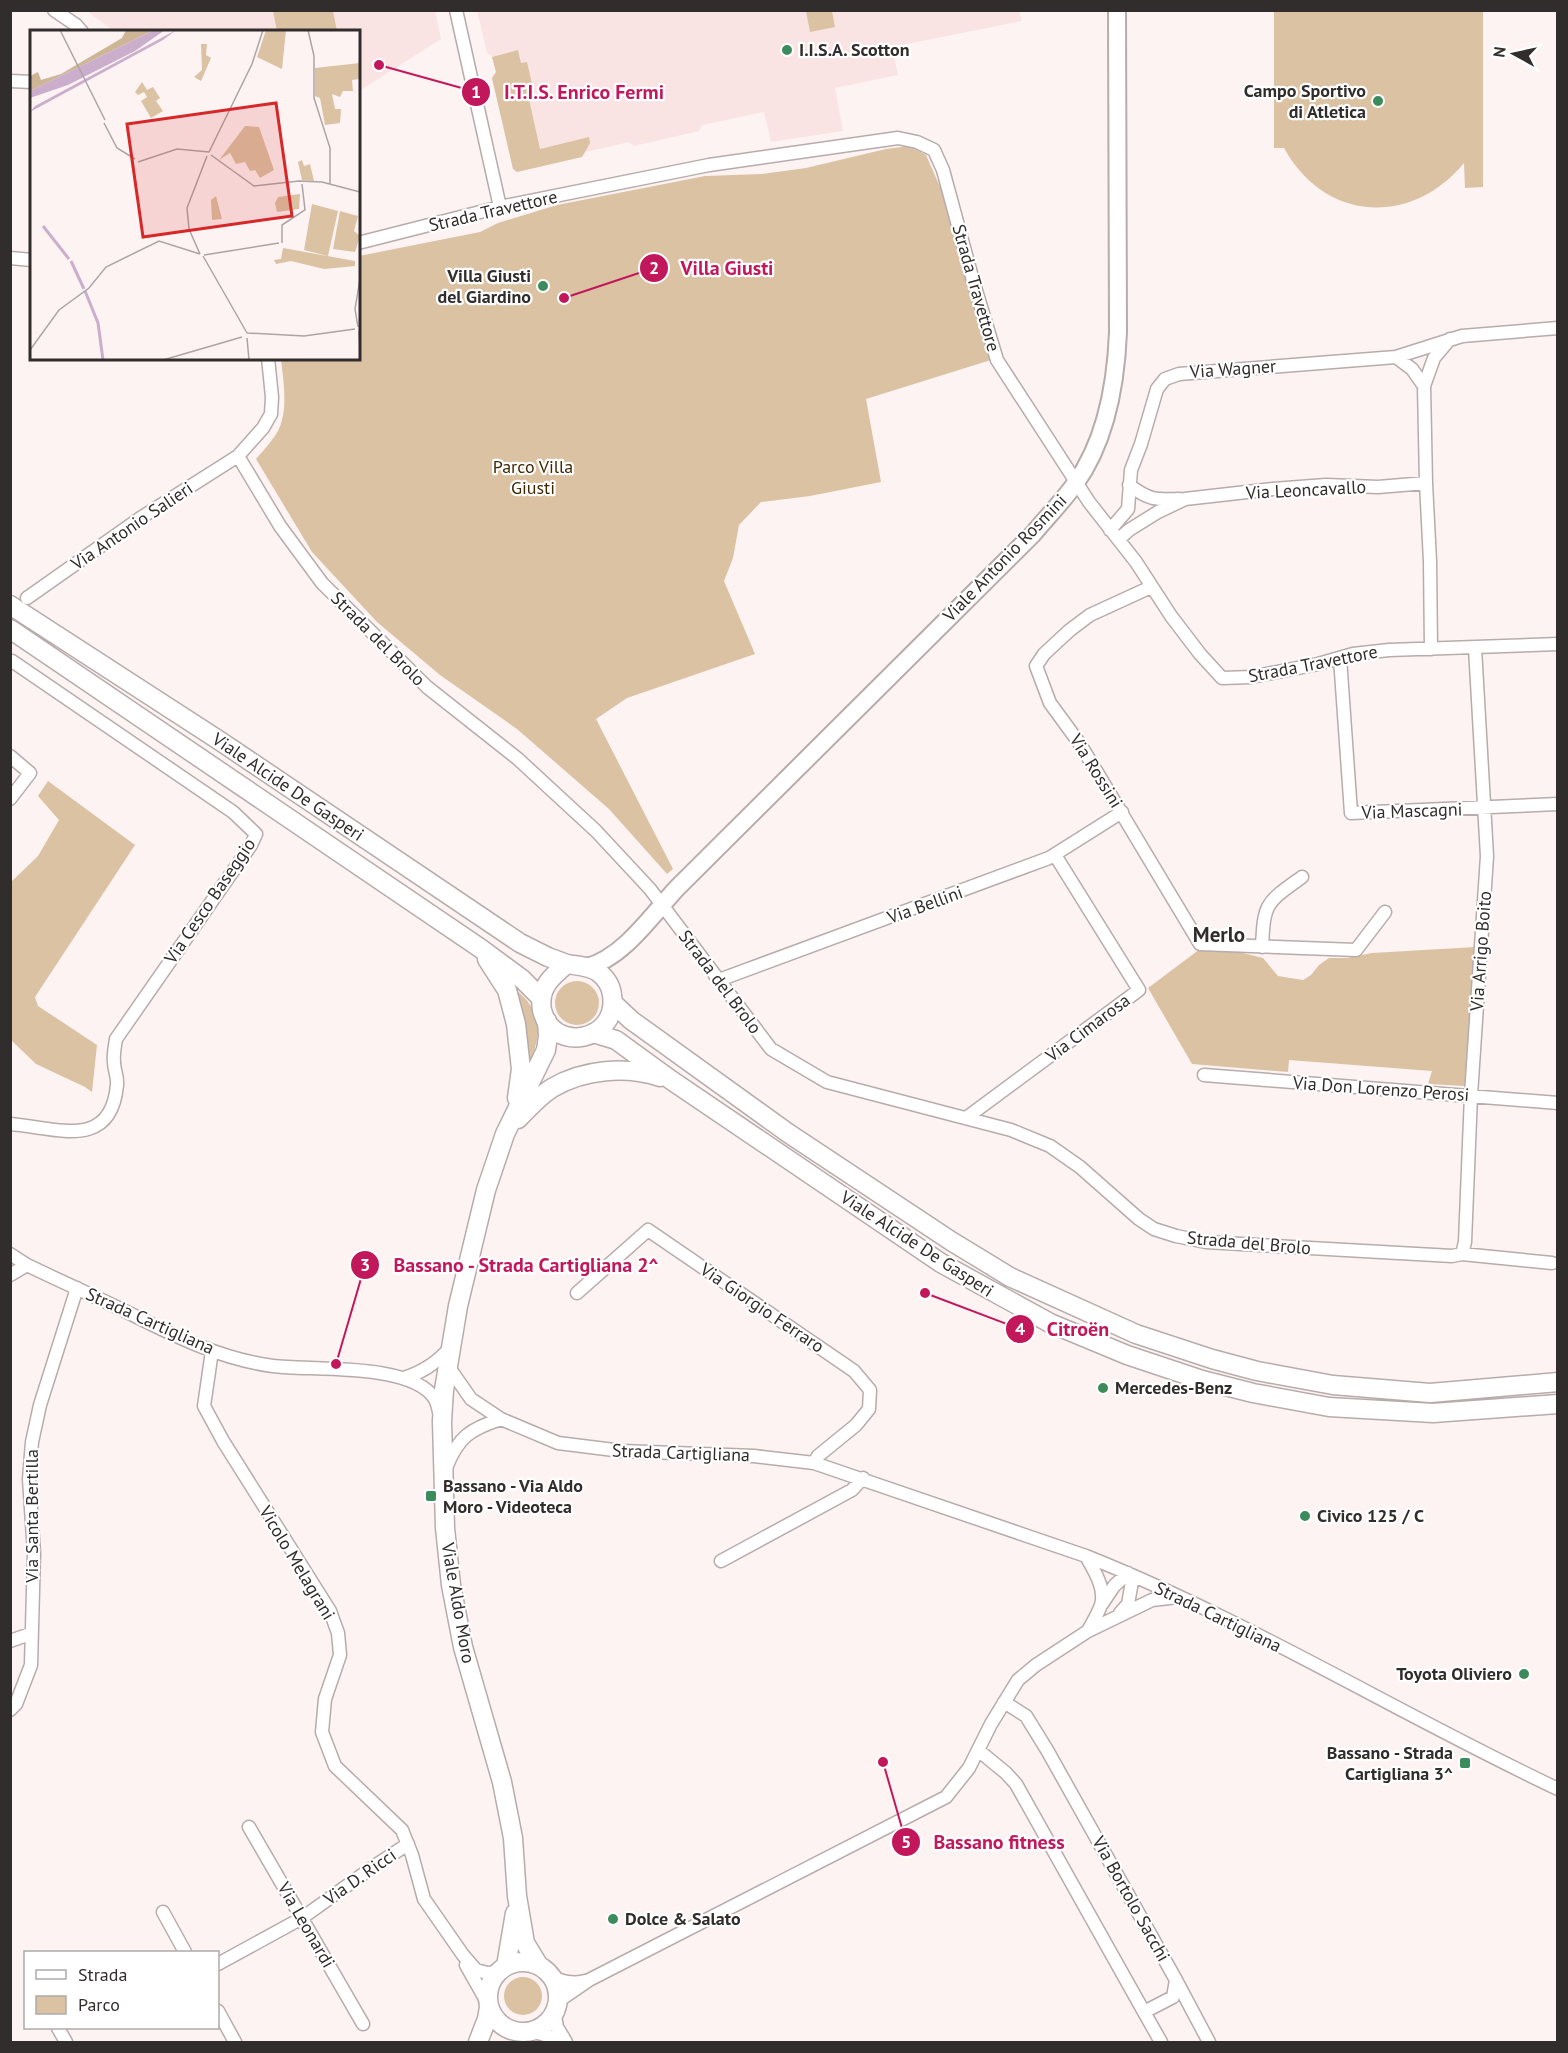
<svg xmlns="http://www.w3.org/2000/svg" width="1568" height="2053" viewBox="0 0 1568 2053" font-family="'PT Sans',sans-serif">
<rect width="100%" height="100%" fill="#fdf3f3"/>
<path fill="#fae4e3" d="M 1019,10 L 1022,21 L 892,47 L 898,75 L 835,88 L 843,131 L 771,142 L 764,112 L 702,125 L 699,131 L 634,146 L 629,142 L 586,152 L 582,157 L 517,172 L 513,169 L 492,78 L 496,72 L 492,56 L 487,53 L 477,11 Z
M 87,11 L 435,11 L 441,39 L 359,91 L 358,32 L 113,31 Z"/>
<path fill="#dac2a3" d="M 273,11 L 333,11 L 337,31 L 277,31 Z
M 806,11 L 832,11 L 835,27 L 810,32 Z
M 1274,11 L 1483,11 L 1483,187 L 1465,188 L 1464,163 C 1411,227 1325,222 1284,148 L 1274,148 Z
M 518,50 L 521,63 L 527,62 L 533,88 L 527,90 L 540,149 L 589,137 L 590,143 L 582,157 L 517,172 L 513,169 L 492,78 L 496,72 L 492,57 Z
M 909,146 L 926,155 L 944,196 L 991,360 L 866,399 L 881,482 L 810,496 L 761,502 L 739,525 L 733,558 L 724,581 L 755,654 L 627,698 L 596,719 L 673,869 L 667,874 L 609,809 L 517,729 L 440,675 L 377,622 L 312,552 L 256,459 C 265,448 279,435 282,420 C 287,401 283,378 281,359 L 358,358 L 359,256 L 480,232 L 498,223 L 557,205 L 705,176 L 762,174 L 806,168 L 886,149 Z
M 48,781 L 135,845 L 35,997 L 38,1006 L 97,1045 L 92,1092 L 85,1087 L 36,1064 L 11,1040 L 11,882 L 38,856 L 59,820 L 38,796 Z
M 1476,947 L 1465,1086 L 1428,1084 L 1432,1071 L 1289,1060 L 1288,1072 L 1192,1064 L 1148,988 L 1200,949 L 1239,952 L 1263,958 L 1278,976 L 1303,980 L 1311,975 L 1319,965 L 1329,958 L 1347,958 L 1372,953 Z
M555 1003a22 22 0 1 1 44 0a22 22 0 1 1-44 0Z
M 510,985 C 544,1010 543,1033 527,1069 Z
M504 1996a19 19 0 1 1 38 0a19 19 0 1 1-38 0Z"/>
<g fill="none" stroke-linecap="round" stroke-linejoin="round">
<defs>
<path id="minor" d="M 54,10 L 76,25 L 82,32
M 456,10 L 500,207
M 10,81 L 32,82
M 358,243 L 500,207 L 709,165 L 898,138 L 917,142 L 934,150 L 943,170 L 972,277 L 997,360 L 1089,502 L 1136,562 L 1171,616 L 1200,654 L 1222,678 L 1251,677 L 1318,664 L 1353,654 L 1389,650 L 1558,644
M 10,258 L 32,260
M 1396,357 L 1412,369 L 1424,386
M 238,456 L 280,526 L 322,583 L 427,687 L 518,759 L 596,831 L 650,889 L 771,1049 L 827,1082 L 1011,1130 L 1050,1146 L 1080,1167 L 1139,1219 L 1154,1229 L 1176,1236 L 1206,1242 L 1452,1256 L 1462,1254 L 1552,1263
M 1129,485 C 1149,500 1155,500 1180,499
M 1110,530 L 1128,509 L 1131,470 L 1141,444 L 1157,389 L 1165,379 L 1179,374 L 1396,357 L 1462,336 L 1558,328
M 1119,539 L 1129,530 L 1158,512 L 1185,499 L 1273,489 L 1326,485 L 1378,487 L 1426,483
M 1151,587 L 1090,615 L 1070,630 L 1044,654 L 1036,666 L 1050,703 L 1080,744 L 1200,944 L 1356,950 L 1385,912
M 27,598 L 142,517 L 238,456 L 263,428 L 271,414 L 272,397 L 268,358
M 1431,649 L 1430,561 L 1426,483 L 1424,386 L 1434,358 L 1450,339
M 1340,658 L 1351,813 L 1558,804
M 10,663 L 12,661 L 233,812 L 256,834 L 251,845 L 116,1039 C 115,1046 113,1055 114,1062 C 114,1070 118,1077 117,1085 C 111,1152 54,1127 10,1124
M 10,756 L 30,773 L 10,799
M 1262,947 C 1264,902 1266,903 1302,877
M 719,980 L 1049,858 L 1122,812
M 1204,1075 L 1558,1103
M 966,1118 L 1139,990 L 1055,855
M 10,1254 L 27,1265 C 60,1281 94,1296 127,1312 C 173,1335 220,1359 273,1366 C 311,1371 412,1362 435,1399 C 437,1403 438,1407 439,1412
M 1462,1254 L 1465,1242 L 1471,1095 L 1487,856 L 1475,648
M 10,1275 L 27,1265
M 577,1293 L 648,1230 L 854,1371 L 870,1390 L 869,1409 L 856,1425 L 818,1456 L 814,1463
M 212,1351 L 204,1406 L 223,1441 L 330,1611 L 338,1633 L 340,1655 L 325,1699 L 322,1732 L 335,1766 L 402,1830 L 412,1855 L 424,1899 L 463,1955 L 476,1970 L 487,1973 L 498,1972
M 448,1366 L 471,1399 L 501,1419 L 558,1443 L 622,1451 L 754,1456 L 814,1463 L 1086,1556 C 1249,1621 1399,1714 1558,1789
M 404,1378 C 423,1372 436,1363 450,1348
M 446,1468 C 458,1437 470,1429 501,1419
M 1086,1556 C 1094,1570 1106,1589 1101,1605 C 1098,1614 1092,1623 1088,1631
M 721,1561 L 852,1490 L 863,1478
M 1102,1604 L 1114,1586 L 1128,1573
M 1120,1613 L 1128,1604 L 1133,1576
M 10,1641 L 30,1634
M 10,1710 L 16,1704 L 31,1665 L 34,1553 L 29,1479 L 32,1442 L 40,1405 L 77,1288
M 978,1750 L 1006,1773 L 1016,1784 L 1144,2012 L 1173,1997 L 1176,1980 L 1047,1750 L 1026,1716 L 1004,1702
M 249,1827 L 363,2024
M 163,1912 L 185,1952
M 218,1964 L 302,1918 L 373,1867 L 408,1844
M 466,1965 L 487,2002
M 552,1977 C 564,1982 572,1984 585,1981
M 1176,1980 L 1209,2042
M 557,2002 L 589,1980 L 946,1797 L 969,1768 L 991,1724 L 1018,1680 L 1036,1665 L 1088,1631 L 1152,1600 L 1178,1597
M 218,2011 L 235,2042
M 554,2011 L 557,2027 L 566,2042
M 1144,2012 L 1161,2042
M 58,2028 L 66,2042
M 532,2031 L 551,2037 L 560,2042"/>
<path id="tertiary" d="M 587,967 C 623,958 652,915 677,888 L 1033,534 C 1047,517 1062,502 1075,484 C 1106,441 1116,384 1118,332 L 1117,10"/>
<path id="secondary" d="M 10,605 L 220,741 L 520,943 L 548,957 L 567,964
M 10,629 L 480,948 L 522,979 L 541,998
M 487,959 L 507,990 L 516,1024 L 521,1069 L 517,1098
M 567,964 C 578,966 589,966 598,972 C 606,978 611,986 612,995 C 619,1042 552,1054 542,1010 C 538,988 552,976 567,964 Z
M 613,1003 L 631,1020 L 788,1133 L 951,1241 L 1010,1277 L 1136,1334 L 1212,1359 L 1257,1371 L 1333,1385 L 1430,1393 L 1558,1382
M 593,1033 L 616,1040 L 671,1080 L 941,1263 L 1050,1323 L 1127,1355 L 1202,1380 L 1253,1393 L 1329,1407 L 1433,1413 L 1558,1404
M 518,1119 C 529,1108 539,1096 552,1088 C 584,1069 626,1066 660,1077
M488 1997a35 35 0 1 1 70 0a35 35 0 1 1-70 0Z
M 506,1966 L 515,1913
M 539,1966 L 525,1943 L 517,1896 L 513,1838 L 502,1782 L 463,1647 L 451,1585 L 445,1528 L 442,1421 L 444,1390 L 458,1306 L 486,1190 L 505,1134 L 546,1050 L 548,1036 L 547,1021
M 478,2042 L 487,2019 L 489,2007"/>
</defs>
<use href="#minor" stroke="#b8abab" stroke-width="15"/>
<use href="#tertiary" stroke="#b8abab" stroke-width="20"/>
<use href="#secondary" stroke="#b8abab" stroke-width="21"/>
<use href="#minor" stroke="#fff" stroke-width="12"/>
<use href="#tertiary" stroke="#fff" stroke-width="16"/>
<use href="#secondary" stroke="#fff" stroke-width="18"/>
</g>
<g fill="#3b8b5c" stroke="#fff" stroke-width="2">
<circle cx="787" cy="50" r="6"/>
<circle cx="1378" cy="101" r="6"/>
<circle cx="543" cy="286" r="6"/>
<circle cx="1103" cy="1388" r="6"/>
<rect x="425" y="1490" width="12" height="12" rx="3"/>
<circle cx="1305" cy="1516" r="6"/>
<circle cx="1524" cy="1674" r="6"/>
<rect x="1459" y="1757" width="12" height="12" rx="3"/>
<circle cx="613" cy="1919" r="6"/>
</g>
<g text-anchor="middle" stroke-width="4.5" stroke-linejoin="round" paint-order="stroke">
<g font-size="18" font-weight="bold" fill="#322d2d" stroke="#fff" text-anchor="start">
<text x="799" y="56">I.I.S.A. Scotton</text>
<text x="1366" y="97" text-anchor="end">Campo Sportivo<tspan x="1366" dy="21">di Atletica</tspan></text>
<text x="531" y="282" text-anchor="end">Villa Giusti<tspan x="531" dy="21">del Giardino</tspan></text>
<text x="1115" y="1394">Mercedes-Benz</text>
<text x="443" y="1492">Bassano - Via Aldo<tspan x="443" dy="21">Moro - Videoteca</tspan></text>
<text x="1317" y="1522">Civico 125 / C</text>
<text x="1512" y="1680" text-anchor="end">Toyota Oliviero</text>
<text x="1453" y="1759" text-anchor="end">Bassano - Strada<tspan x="1453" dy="21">Cartigliana 3^</tspan></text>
<text x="625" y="1925">Dolce &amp; Salato</text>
</g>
<g font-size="18" fill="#322d2d" stroke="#fff">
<text transform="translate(493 211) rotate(-13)" y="6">Strada Travettore</text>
<text transform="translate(976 288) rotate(74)" y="6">Strada Travettore</text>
<text transform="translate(1233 369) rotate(-4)" y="6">Via Wagner</text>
<text transform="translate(1306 490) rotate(-3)" y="6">Via Leoncavallo</text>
<text transform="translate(132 526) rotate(-34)" y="6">Via Antonio Salieri</text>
<text transform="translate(1005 558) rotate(-46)" y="6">Viale Antonio Rosmini</text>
<text transform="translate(378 639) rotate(45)" y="6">Strada del Brolo</text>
<text transform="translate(1313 664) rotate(-11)" y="6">Strada Travettore</text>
<text transform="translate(1096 771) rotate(58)" y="6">Via Rossini</text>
<text transform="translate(288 787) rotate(34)" y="6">Viale Alcide De Gasperi</text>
<text transform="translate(1412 811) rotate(-2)" y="6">Via Mascagni</text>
<text transform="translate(210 901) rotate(-56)" y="6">Via Cesco Baseggio</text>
<text transform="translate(925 905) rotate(-20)" y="6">Via Bellini</text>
<text transform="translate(1481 951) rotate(-86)" y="6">Via Arrigo Boito</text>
<text transform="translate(720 982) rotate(53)" y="6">Strada del Brolo</text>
<text transform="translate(1088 1028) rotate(-37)" y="6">Via Cimarosa</text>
<text transform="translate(1381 1089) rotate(4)" y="6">Via Don Lorenzo Perosi</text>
<text transform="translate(1249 1243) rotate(5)" y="6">Strada del Brolo</text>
<text transform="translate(917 1244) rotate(33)" y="6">Viale Alcide De Gasperi</text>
<text transform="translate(762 1308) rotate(34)" y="6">Via Giorgio Ferraro</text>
<text transform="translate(150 1321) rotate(24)" y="6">Strada Cartigliana</text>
<text transform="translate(681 1453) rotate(2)" y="6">Strada Cartigliana</text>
<text transform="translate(32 1516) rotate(-90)" y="6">Via Santa Bertilla</text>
<text transform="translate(297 1563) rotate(59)" y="6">Vicolo Melagrani</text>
<text transform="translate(458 1603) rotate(80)" y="6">Viale Aldo Moro</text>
<text transform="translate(1218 1617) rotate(26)" y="6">Strada Cartigliana</text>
<text transform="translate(360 1877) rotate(-35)" y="6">Via D. Ricci</text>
<text transform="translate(1131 1899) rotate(61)" y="6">Via Bortolo Sacchi</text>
<text transform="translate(306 1925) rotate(60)" y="6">Via Leonardi</text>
</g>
<g font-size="18" fill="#402700" stroke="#fff">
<text x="533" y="473">Parco Villa<tspan x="533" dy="21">Giusti</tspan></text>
</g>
<g font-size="21" font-weight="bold" fill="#322d2d" stroke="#fff">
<text x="1219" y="942">Merlo</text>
</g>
</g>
<g transform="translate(30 30)">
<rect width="330" height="330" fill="#fdf3f3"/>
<path d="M 236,0 L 256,0 L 252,39 L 227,27 ZM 171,14 L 177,14 L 176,25 L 181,28 L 171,51 L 164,47 L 172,40 ZM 330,33 L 330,49 L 322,50 L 323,61 L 313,61 L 310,67 L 302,64 L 305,79 L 311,79 L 310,93 L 295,95 L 290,68 L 285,66 L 285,38 ZM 112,52 L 117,60 L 123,57 L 130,68 L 126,71 L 133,81 L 121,88 L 111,71 L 117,67 L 114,62 L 108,65 L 105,62 ZM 215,96 L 229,97 L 244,140 L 230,148 L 225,140 L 220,141 L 215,132 L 206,134 L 200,123 L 189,130 ZM 272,130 L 274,136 L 280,134 L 284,151 L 272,150 L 268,132 ZM 270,164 L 269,179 L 247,182 L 245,173 L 248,167 ZM 186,166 L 192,189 L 182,190 L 181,170 ZM 282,174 L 308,181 L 298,226 L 274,220 ZM 310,181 L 328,186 L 324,201 L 330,206 L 325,222 L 303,219 ZM 253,218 L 325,231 L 325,236 L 294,239 L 261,231 L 246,234 L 244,230 L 251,229 Z" fill="#dac2a3"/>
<path d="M 96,0 L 124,0 L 0,61 L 0,46 L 8,42 L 11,50 L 31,44 L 92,8 Z" fill="#cdb595"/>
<path d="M 124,0 L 135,0 L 105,21 L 38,55 L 0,68 L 0,61 ZM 146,0 L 133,10 L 0,82 L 5,76 Z" fill="#cbaecb"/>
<path fill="none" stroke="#cbaecb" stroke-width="3" d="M 13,196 L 39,229M 41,231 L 54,259M 55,261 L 68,293 L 73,330"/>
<path fill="none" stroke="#aca4a4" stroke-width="1.5" d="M 30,0 L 75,90M 278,0 L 284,26 L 284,68 L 300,118 L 300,154M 74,93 L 87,118 L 105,129M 181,125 L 224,156 L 269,151M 108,132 L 147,119 L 179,122 L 222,34 L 233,0M 269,151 L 292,152 L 330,162M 252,213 L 252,195 L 275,180 L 272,154M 170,224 L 159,199 L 157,178 L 177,126M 174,225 L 249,213M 173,226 L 217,303M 328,297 L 325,279 L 330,249M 329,301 L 330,321M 217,303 L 274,306 L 325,299M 217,308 L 219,330M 0,320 L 29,280 L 59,258 L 76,237 L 129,211 L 170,224M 133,330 L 212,307"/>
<path fill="#d62828" fill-opacity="0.15" stroke="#d62828" stroke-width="3" d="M 246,73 L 262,186 L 113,207 L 97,94 Z"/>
<rect width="330" height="330" fill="none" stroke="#322d2d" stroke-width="3"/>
</g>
<path fill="none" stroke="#c2185b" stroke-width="2" d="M379 65L476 92M564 298L654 268M336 1364L365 1265M925 1293L1020 1329M883 1762L906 1842"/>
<g fill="#c2185b" stroke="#fff" stroke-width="2">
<circle cx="379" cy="65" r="6"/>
<circle cx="564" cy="298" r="6"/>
<circle cx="336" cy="1364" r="6"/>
<circle cx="925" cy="1293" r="6"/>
<circle cx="883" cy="1762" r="6"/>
<circle cx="476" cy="92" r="15"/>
<circle cx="654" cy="268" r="15"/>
<circle cx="365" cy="1265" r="15"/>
<circle cx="1020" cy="1329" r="15"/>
<circle cx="906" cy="1842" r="15"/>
</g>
<g font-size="18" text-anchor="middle" font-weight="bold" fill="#fff">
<text x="476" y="98">1</text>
<text x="654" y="274">2</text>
<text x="365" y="1271">3</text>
<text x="1020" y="1335">4</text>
<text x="906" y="1848">5</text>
</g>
<g font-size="20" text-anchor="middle" font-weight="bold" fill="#c2185b" stroke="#fff" stroke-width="4.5" stroke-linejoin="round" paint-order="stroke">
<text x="584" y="99">I.T.I.S. Enrico Fermi</text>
<text x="727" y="275">Villa Giusti</text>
<text x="526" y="1272">Bassano - Strada Cartigliana 2^</text>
<text x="1078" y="1336">Citroën</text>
<text x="999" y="1849">Bassano fitness</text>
</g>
<rect width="1568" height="2053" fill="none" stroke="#322d2d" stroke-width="24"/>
<rect x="24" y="1951" width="195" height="78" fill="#ffffff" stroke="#adabab" stroke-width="1.5"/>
<rect x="36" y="1970" width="30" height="9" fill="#ffffff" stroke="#adabab" stroke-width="1.5"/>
<text x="78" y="1981" font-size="18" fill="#322d2d">Strada</text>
<rect x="36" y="1996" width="30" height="18" fill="#dac2a3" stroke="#adabab" stroke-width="1.5"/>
<text x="78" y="2011" font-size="18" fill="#322d2d">Parco</text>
<g transform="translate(1514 54) rotate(278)" stroke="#ffffff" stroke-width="4.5" paint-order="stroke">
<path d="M0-4.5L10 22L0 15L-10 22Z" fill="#322d2d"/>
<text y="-9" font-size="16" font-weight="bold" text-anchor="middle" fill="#322d2d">N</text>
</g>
</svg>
